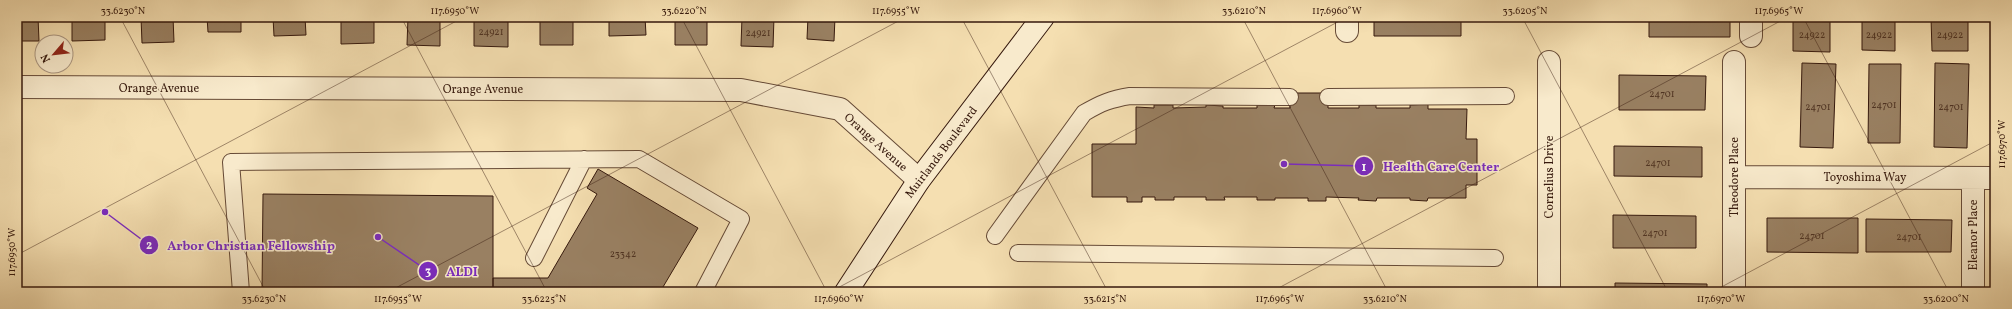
<svg xmlns="http://www.w3.org/2000/svg" width="2012" height="309" viewBox="0 0 2012 309" font-family="Vollkorn,serif">
<rect width="100%" height="100%" fill="#f5dfb1"/>
<filter id="stains"><feTurbulence type="fractalNoise" baseFrequency=".005" numOctaves="4"/><feColorMatrix values="0 0 0 0 .2 0 0 0 0 .09 0 0 0 0 .02 0 0 0 .5 -.17"/></filter>
<radialGradient id="worn" r=".72"><stop offset=".6" stop-color="#630" stop-opacity="0"/><stop offset="1" stop-color="#630" stop-opacity=".3"/></radialGradient>
<path fill="#998062" stroke="#36190d" d="M 17,17 L 38,17 L 39,41 L 17,41 Z
M 72,17 L 105,17 L 105,40 L 72,41 Z
M 141,17 L 173,17 L 174,42 L 142,43 Z
M 207,17 L 241,17 L 241,32 L 208,32 Z
M 273,17 L 305,17 L 306,35 L 274,36 Z
M 341,17 L 374,17 L 374,43 L 341,44 Z
M 408,17 L 440,17 L 440,46 L 407,45 Z
M 474,17 L 508,17 L 508,47 L 474,46 Z
M 540,17 L 573,17 L 573,45 L 540,45 Z
M 609,17 L 645,17 L 646,35 L 609,36 Z
M 675,17 L 707,17 L 707,45 L 675,45 Z
M 742,17 L 774,17 L 773,47 L 741,46 Z
M 808,17 L 835,17 L 834,41 L 807,39 Z
M 1374,17 L 1461,17 L 1461,36 L 1374,36 Z
M 1649,17 L 1730,17 L 1730,37 L 1649,37 Z
M 1793,17 L 1830,17 L 1830,52 L 1793,51 Z
M 1862,17 L 1895,17 L 1895,51 L 1862,50 Z
M 1931,17 L 1968,17 L 1968,51 L 1932,51 Z
M 1802,63 L 1836,64 L 1833,148 L 1800,147 Z
M 1935,63 L 1969,64 L 1967,148 L 1934,147 Z
M 1869,64 L 1901,64 L 1900,143 L 1868,143 Z
M 1619,75 L 1706,76 L 1705,110 L 1619,110 Z
M 1290,93 L 1328,93 L 1328,108 L 1359,108 L 1359,105 L 1376,105 L 1376,108 L 1410,108 L 1410,105 L 1428,104 L 1428,109 L 1467,109 L 1466,139 L 1477,139 L 1477,185 L 1466,185 L 1466,198 L 1428,198 L 1427,201 L 1410,200 L 1410,198 L 1377,198 L 1376,201 L 1358,200 L 1359,198 L 1326,197 L 1326,201 L 1308,201 L 1308,198 L 1275,198 L 1275,200 L 1257,200 L 1257,197 L 1224,197 L 1225,200 L 1206,200 L 1206,197 L 1174,197 L 1174,200 L 1155,200 L 1155,197 L 1142,197 L 1142,202 L 1127,202 L 1127,197 L 1092,197 L 1092,144 L 1136,144 L 1136,107 L 1154,108 L 1154,105 L 1173,105 L 1173,108 L 1206,107 L 1206,105 L 1223,106 L 1223,108 L 1257,108 L 1257,105 L 1275,105 L 1274,108 L 1290,108 Z
M 1614,146 L 1702,147 L 1702,177 L 1614,176 Z
M 598,169 L 698,228 L 660,292 L 493,292 L 493,278 L 548,278 L 597,194 L 587,188 Z
M 263,194 L 493,196 L 493,292 L 262,292 Z
M 1613,215 L 1696,216 L 1696,248 L 1613,248 Z
M 1767,218 L 1858,218 L 1858,253 L 1767,252 Z
M 1866,219 L 1952,220 L 1951,252 L 1866,252 Z
M 1615,283 L 1707,284 L 1707,292 L 1615,292 Z
M 1767,288 L 1857,289 L 1857,292 L 1767,292 Z
M 1863,289 L 1949,290 L 1949,292 L 1863,292 Z"/>
<g fill="none" stroke-linecap="round" stroke-linejoin="round">
<defs>
<path id="lane" d="M 1328,97 L 1506,96
M 995,236 L 1084,113 C 1101,103 1111,99 1130,96 L 1290,97
M 1018,253 L 1495,258
M 534,258 L 584,159
M 241,292 L 231,162 L 639,159 L 741,219 L 703,292"/>
<path id="street" d="M 1347,17 L 1347,31
M 1751,36 L 1751,17
M 17,87 L 741,90 L 840,109 L 919,180
M 1735,177 L 1995,178
M 1549,292 L 1549,62
M 1734,292 L 1734,62
M 1973,292 L 1973,178"/>
<path id="secondary" d="M 846,292 L 919,180 L 1043,17"/>
</defs>
<use href="#lane" stroke="#664a36" stroke-width="18"/>
<use href="#street" stroke="#664a36" stroke-width="24"/>
<use href="#secondary" stroke="#36190d" stroke-width="24"/>
<use href="#lane" stroke="#f8eacc" stroke-width="16"/>
<use href="#street" stroke="#f8eacc" stroke-width="22"/>
<use href="#secondary" stroke="#f8eacc" stroke-width="22"/>
</g>
<path fill="none" stroke="#36190d" stroke-width="1" stroke-opacity="0.45" d="M 120,17 L 266,292M 401,17 L 547,292M 681,17 L 827,292M 961,17 L 1108,292M 1242,17 L 1388,292M 1522,17 L 1668,292M 1803,17 L 1949,292M 17,20 L 23,17M 17,255 L 464,17M 388,292 L 906,17M 830,292 L 1347,17M 1271,292 L 1788,17M 1712,292 L 1995,141"/>
<g text-anchor="middle" stroke-width="3" stroke-linejoin="round" paint-order="stroke">
<g font-size="10" fill="#4f3322">
<text x="491" y="35">24921</text>
<text x="758" y="36">24921</text>
<text x="1812" y="38">24922</text>
<text x="1879" y="38">24922</text>
<text x="1950" y="38">24922</text>
<text x="1662" y="97">24701</text>
<text x="1884" y="108">24701</text>
<text x="1818" y="110">24701</text>
<text x="1951" y="110">24701</text>
<text x="1658" y="166">24701</text>
<text x="1655" y="236">24701</text>
<text x="1812" y="239">24701</text>
<text x="1909" y="240">24701</text>
<text x="623" y="257">23342</text>
</g>
<g font-size="12" fill="#36190d" stroke="#f8eacc">
<text x="159" y="92">Orange Avenue</text>
<text x="483" y="93">Orange Avenue</text>
<text transform="translate(876 142) rotate(42)" y="4">Orange Avenue</text>
<text transform="translate(941 152) rotate(-53)" y="4">Muirlands Boulevard</text>
<text transform="translate(1549 177) rotate(-90)" y="4">Cornelius Drive</text>
<text transform="translate(1734 177) rotate(-90)" y="4">Theodore Place</text>
<text x="1865" y="181">Toyoshima Way</text>
<text transform="translate(1973 235) rotate(-90)" y="4">Eleanor Place</text>
</g>
</g>
<path fill="none" stroke="#7b2cbf" stroke-width="1.5" d="M1284 164L1364 166M105 212L149 245M378 237L428 271"/>
<g fill="#7b2cbf" stroke="#f8eacc" stroke-width="1.5">
<circle cx="1284" cy="164" r="4"/>
<circle cx="105" cy="212" r="4"/>
<circle cx="378" cy="237" r="4"/>
<circle cx="1364" cy="166" r="10"/>
<circle cx="149" cy="245" r="10"/>
<circle cx="428" cy="271" r="10"/>
</g>
<g font-size="12" text-anchor="middle" font-weight="bold" fill="#fff">
<text x="1364" y="171">1</text>
<text x="149" y="249">2</text>
<text x="428" y="275">3</text>
</g>
<g font-size="13" text-anchor="middle" font-weight="bold" fill="#7b2cbf" stroke="#f8eacc" stroke-width="3" stroke-linejoin="round" paint-order="stroke">
<text x="1441" y="171">Health Care Center</text>
<text x="251" y="250">Arbor Christian Fellowship</text>
<text x="462" y="276">ALDI</text>
</g>
<rect width="2012" height="309" fill="none" stroke="#f5dfb1" stroke-width="44"/>
<g transform="translate(54 54) rotate(242)"><circle r="19" fill="#f8eacc" stroke="#aa9680"/>
<path d="M0-3L7 15L0 10L-7 15Z" fill="#8f2418"/>
<text y="-6" font-size="11" font-weight="bold" text-anchor="middle" fill="#36190d">N</text>
</g>
<rect x="22" y="22" width="1968" height="265" fill="none" stroke="#36190d" stroke-width="1.5"/>
<g font-size="10" text-anchor="middle" fill="#36190d">
<text x="123" y="14">33.6230°N</text>
<text x="455" y="14">117.6950°W</text>
<text x="684" y="14">33.6220°N</text>
<text x="896" y="14">117.6955°W</text>
<text x="1244" y="14">33.6210°N</text>
<text x="1337" y="14">117.6960°W</text>
<text x="1525" y="14">33.6205°N</text>
<text x="1779" y="14">117.6965°W</text>
<text transform="translate(2001 144) rotate(-90)" y="4">117.6970°W</text>
<text transform="translate(11 252) rotate(-90)" y="4">117.6950°W</text>
<text x="264" y="302">33.6230°N</text>
<text x="398" y="302">117.6955°W</text>
<text x="544" y="302">33.6225°N</text>
<text x="839" y="302">117.6960°W</text>
<text x="1105" y="302">33.6215°N</text>
<text x="1280" y="302">117.6965°W</text>
<text x="1385" y="302">33.6210°N</text>
<text x="1721" y="302">117.6970°W</text>
<text x="1946" y="302">33.6200°N</text>
</g>
<rect width="100%" height="100%" filter="url(#stains)"/>
<rect width="100%" height="100%" fill="url(#worn)"/>
</svg>
